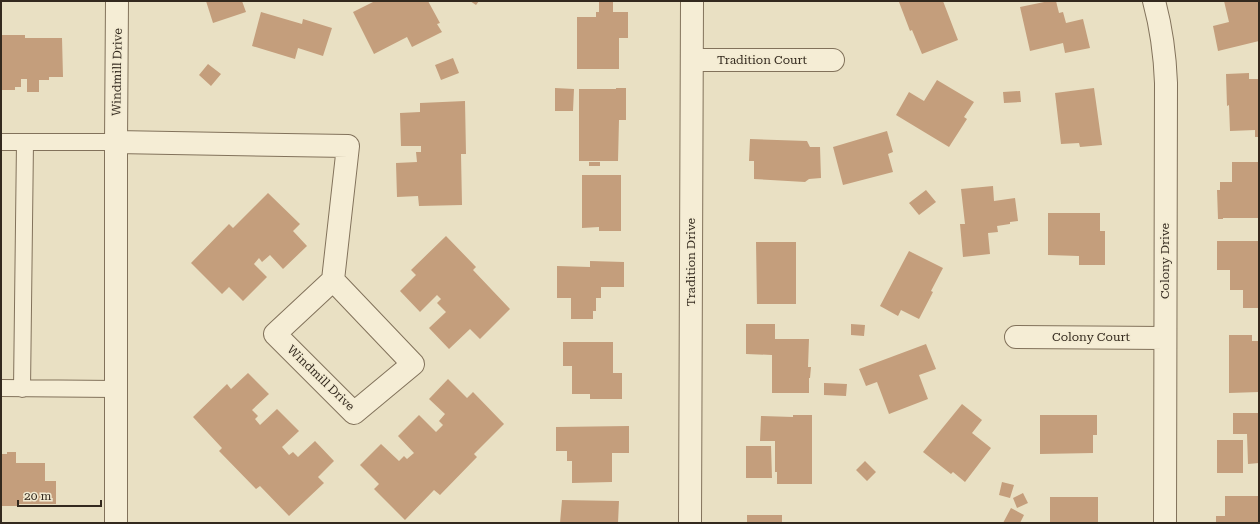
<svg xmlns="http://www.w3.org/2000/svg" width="1260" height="524" viewBox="0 0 1260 524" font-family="'Roboto Serif',serif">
<rect width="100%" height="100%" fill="#e9e0c3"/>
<path fill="#c49e7c" d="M 206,1 L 242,1 L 246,12 L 213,23 Z
M 375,1 L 428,1 L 440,23 L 437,24 L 442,32 L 412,47 L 407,37 L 374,54 L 353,12 Z
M 470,1 L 479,1 L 476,5 Z
M 901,1 L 943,1 L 958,40 L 922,54 L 912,30 L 910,31 L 899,2 Z
M 1049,1 L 1056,1 L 1059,13 L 1063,12 L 1066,23 L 1083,19 L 1090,48 L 1065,53 L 1063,43 L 1030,51 L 1020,7 Z
M 1224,1 L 1259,1 L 1259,41 L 1218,51 L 1213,26 L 1229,22 Z
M 599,2 L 613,2 L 613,12 L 628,12 L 628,38 L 619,38 L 619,69 L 577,69 L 577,17 L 596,17 L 596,12 L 599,12 Z
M 261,12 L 302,24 L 303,19 L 332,28 L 323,56 L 298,48 L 295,59 L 252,46 Z
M 1,35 L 25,35 L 25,38 L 62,38 L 63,77 L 49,77 L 49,80 L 39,80 L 39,92 L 27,92 L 27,79 L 21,79 L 21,87 L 15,87 L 15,90 L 1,90 Z
M 453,58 L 459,73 L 441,80 L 435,65 Z
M 208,64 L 221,74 L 211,86 L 199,75 Z
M 1249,73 L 1249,79 L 1259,79 L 1259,137 L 1255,137 L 1255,130 L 1230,131 L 1229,105 L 1227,106 L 1226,74 Z
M 937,80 L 974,102 L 964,117 L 967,119 L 949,147 L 896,115 L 909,92 L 924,101 Z
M 555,88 L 574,89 L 573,111 L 555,111 Z
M 616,88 L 626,88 L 626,120 L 619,120 L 618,161 L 579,161 L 579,89 L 616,89 Z
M 1094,88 L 1102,145 L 1080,147 L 1079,143 L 1061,144 L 1055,93 Z
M 1020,91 L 1021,102 L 1004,103 L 1003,92 Z
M 465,101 L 466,154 L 461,154 L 462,205 L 419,206 L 418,196 L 397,197 L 396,163 L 417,162 L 416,152 L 421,152 L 421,146 L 401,146 L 400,113 L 420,112 L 420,103 Z
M 887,131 L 893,152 L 888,154 L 893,172 L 843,185 L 833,147 Z
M 750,139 L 807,141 L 810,147 L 820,147 L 821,178 L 809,179 L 805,182 L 754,179 L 754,161 L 749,161 Z
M 589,162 L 600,162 L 600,166 L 589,166 Z
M 1232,162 L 1259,162 L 1259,218 L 1223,218 L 1223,219 L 1218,219 L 1217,190 L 1220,190 L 1220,182 L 1232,182 Z
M 582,175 L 621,175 L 621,231 L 599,231 L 599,227 L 582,228 Z
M 993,186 L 994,201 L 1015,198 L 1018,221 L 1010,222 L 1010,224 L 997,226 L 998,232 L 988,233 L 990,254 L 963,257 L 960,224 L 965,224 L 961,189 Z
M 926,190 L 936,202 L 919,215 L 909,203 Z
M 268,193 L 300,224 L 293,231 L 307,246 L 283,269 L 270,255 L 262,262 L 259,258 L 254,264 L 267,277 L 243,301 L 229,287 L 222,294 L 191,263 L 229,224 L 233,228 Z
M 1048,213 L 1100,213 L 1100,231 L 1105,231 L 1105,265 L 1079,265 L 1079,256 L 1048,255 Z
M 446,236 L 476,267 L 473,270 L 510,309 L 480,339 L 470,329 L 449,349 L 429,328 L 446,312 L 437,303 L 441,299 L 437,295 L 420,312 L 400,291 L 416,275 L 411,270 Z
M 1217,241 L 1259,241 L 1259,308 L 1243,308 L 1243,290 L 1230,290 L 1230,270 L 1217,270 Z
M 756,242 L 796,242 L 796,304 L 757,304 Z
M 909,251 L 943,268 L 931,291 L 933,292 L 919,319 L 901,310 L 898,316 L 880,306 Z
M 590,261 L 624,262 L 624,287 L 601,287 L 601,298 L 596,298 L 596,311 L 593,311 L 593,319 L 571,319 L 571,298 L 557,298 L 557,266 L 590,267 Z
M 746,324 L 775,324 L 775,339 L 809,339 L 808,367 L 811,367 L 810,378 L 809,378 L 809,393 L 772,393 L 772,355 L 746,354 Z
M 851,324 L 865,325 L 864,336 L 851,335 Z
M 1229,335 L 1252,335 L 1252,341 L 1259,341 L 1259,392 L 1229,393 Z
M 563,342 L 613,342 L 613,373 L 622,373 L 622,399 L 590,399 L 590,394 L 572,394 L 572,366 L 563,366 Z
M 926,344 L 936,369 L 919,375 L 928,399 L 889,414 L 877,382 L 866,386 L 859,369 Z
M 248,373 L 269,394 L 252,410 L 258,416 L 255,419 L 260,425 L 277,409 L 299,431 L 282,447 L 289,455 L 293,452 L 298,457 L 315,441 L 334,461 L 318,477 L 324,483 L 289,516 L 260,486 L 256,489 L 219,451 L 222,448 L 193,417 L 227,384 L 231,389 Z
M 448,379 L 467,398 L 473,392 L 504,424 L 474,454 L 477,457 L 440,495 L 434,490 L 405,520 L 374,489 L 379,484 L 360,465 L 381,444 L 399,461 L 404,456 L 407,459 L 414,453 L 398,436 L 419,415 L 436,432 L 443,425 L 439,421 L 445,414 L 429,399 Z
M 824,383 L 847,384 L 846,396 L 824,395 Z
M 962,404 L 982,420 L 972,433 L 991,448 L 965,482 L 953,472 L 951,474 L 923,452 Z
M 1233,413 L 1259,413 L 1259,463 L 1248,464 L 1247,434 L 1233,434 Z
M 793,415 L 812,415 L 812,484 L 777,484 L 777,472 L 775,472 L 775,441 L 760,441 L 761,416 L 793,417 Z
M 1040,415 L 1097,415 L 1097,435 L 1093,435 L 1093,453 L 1040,454 Z
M 629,426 L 629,453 L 612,453 L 612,482 L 572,483 L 572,461 L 567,461 L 567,451 L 556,451 L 556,427 Z
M 1217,440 L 1243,440 L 1243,473 L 1217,473 Z
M 746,446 L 771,446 L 772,478 L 746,478 Z
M 7,452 L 16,452 L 16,463 L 45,463 L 45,481 L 56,481 L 56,504 L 18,504 L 18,506 L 1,506 L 1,454 L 7,454 Z
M 865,461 L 876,472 L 867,481 L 856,470 Z
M 1002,482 L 1014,485 L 1010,498 L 999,495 Z
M 1023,493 L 1028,503 L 1017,508 L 1013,498 Z
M 1225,496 L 1259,496 L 1259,523 L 1216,523 L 1216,516 L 1225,516 Z
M 1050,497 L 1098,497 L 1098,523 L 1050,523 Z
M 562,500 L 619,501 L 618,523 L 560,523 Z
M 1011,508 L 1024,515 L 1020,523 L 1003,523 Z
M 747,515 L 782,515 L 782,523 L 747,523 Z"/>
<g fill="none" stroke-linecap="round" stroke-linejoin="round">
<defs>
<path id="service" d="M 1,142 L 116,142
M 1,388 L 116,389
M 22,389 L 25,142"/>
<path id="minor" d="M 1154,1 C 1161,27 1165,56 1166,83 L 1165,523
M 692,60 L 833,60
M 116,142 L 348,146 L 333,280 L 275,334 L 354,413 L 413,364 L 333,280
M 1016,337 L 1165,338
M 116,523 L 116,142 L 117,1
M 690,523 L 692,1"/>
</defs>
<use href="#service" stroke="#82725b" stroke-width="18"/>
<use href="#minor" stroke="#82725b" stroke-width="24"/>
<use href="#service" stroke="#f5edd5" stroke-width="16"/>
<use href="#minor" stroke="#f5edd5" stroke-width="22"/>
</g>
<g text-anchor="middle" stroke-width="3" stroke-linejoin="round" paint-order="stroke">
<g font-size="12" fill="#33291e" stroke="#f2ead1">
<text x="762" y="64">Tradition Court</text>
<text transform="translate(117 72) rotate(-89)" y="4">Windmill Drive</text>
<text transform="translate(1165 261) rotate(-90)" y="4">Colony Drive</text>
<text transform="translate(691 262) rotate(-90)" y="4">Tradition Drive</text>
<text x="1091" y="341">Colony Court</text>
<text transform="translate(321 378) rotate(44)" y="4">Windmill Drive</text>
</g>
</g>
<rect width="1260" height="524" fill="none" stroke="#33291e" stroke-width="4"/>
<path d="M18 500v6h83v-6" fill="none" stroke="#33291e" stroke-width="2"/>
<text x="24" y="500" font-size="12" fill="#33291e" stroke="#f2ead1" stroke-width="3" paint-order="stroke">20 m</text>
</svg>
